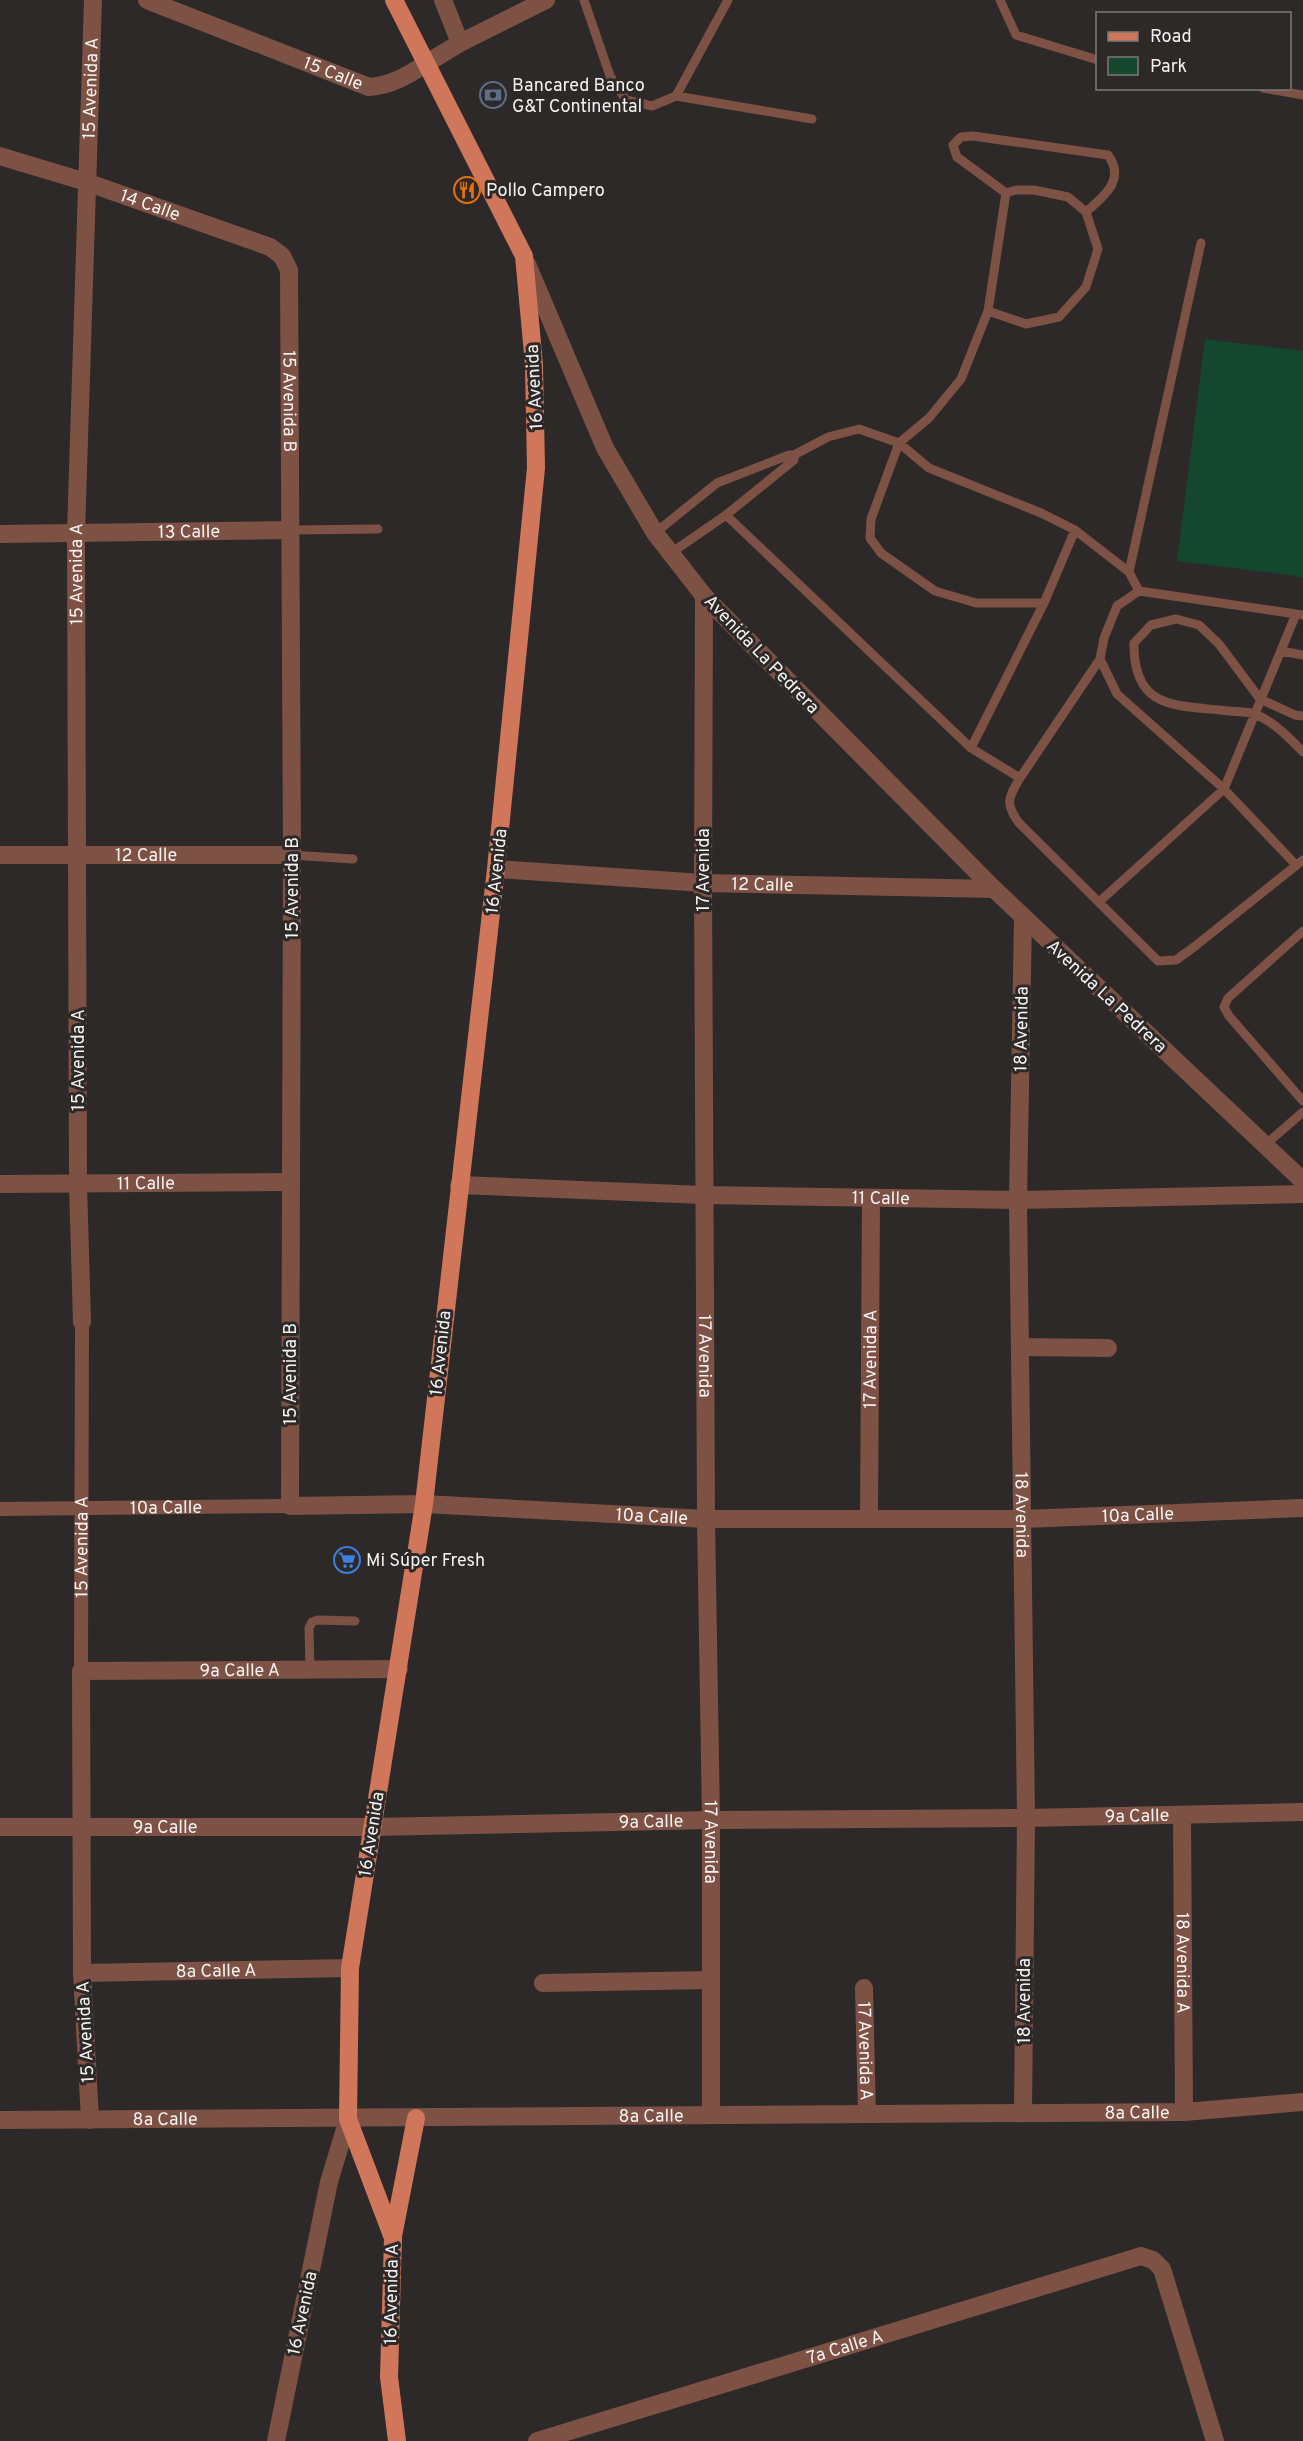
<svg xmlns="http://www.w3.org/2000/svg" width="1303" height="2441" viewBox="0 0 1303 2441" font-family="Overpass,sans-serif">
<rect width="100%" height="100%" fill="#2c2928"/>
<path fill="#14472d" d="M 1205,339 L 1303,351 L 1303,577 L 1177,561 Z"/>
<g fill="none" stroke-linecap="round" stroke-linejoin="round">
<path stroke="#7d5144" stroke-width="9" d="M 584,0 L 610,76 L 626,100 L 652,106 L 676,96 L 728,0
M 1000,0 L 1016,35 L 1098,60
M 1263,88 L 1303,95
M 676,96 L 812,119
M 1006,193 L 957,157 L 953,145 L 961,137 L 973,136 L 1108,155 C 1126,180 1104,196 1086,212
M 988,311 L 1026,324 L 1059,317 L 1086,287 L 1098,249 L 1086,212 L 1068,197 L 1034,190 L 1016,190 L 1006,193 L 988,311 L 961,379 L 929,418 L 899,443 L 871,519 L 870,538 L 881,553 L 935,591 L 976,603 L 1044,603
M 726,515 L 971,748 L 1020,778 L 1100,659
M 290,530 L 378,529
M 655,533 L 717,483 L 789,455 L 794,455 L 828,437 L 859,429 L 899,443 L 929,468 L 1041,513 L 1075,530 L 1129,572 L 1139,591 L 1303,615
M 671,553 L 726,515 L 794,460 L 794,455
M 1129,572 L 1201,243
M 1139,591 L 1117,606 L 1104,638 L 1100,659 L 1117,694 L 1224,789 L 1296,865
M 1281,651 L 1303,655
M 1303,716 L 1295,715 L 1260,699 L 1219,644 L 1199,625 L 1176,619 L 1151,625 L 1134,643 C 1133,711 1177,705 1229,711 C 1238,712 1249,711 1257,715 C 1274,722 1290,738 1303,752
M 971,748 L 1044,603 L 1075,530
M 1020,778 C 1008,798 1005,804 1019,823 L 1158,961 L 1176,960 L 1194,947 L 1303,860
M 292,855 L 353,859
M 1099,902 L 1224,789 L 1296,614
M 1303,931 L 1228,998 L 1224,1007 L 1229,1016 L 1303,1101
M 1265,1145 L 1303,1112
M 310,1670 L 309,1628 L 312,1622 L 318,1620 L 355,1621"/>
<g stroke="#7d5144" stroke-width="14">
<path id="s1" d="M 0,1509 L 290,1506"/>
<path id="s2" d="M 81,1671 L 82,1322"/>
</g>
<g stroke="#7d5144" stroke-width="18">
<path id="s3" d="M 147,0 L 369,87 C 393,85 408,75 427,63"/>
<path d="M 443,0 L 460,43"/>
<path id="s4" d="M 0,156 L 86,182 L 270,247 L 282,256 L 289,270 L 292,855 L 290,1506 L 424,1504 L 706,1519 L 1023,1519 L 1303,1508"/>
<path id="s5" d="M 0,534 L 290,530"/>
<path id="s6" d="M 704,596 L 703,883 L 706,1519 L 711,1820 L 711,2115"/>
<path id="s7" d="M 0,855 L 292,855"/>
<path id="s8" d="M 496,869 L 703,883 L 994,889"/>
<path id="s9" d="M 1023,918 L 1018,1200 L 1026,1818 L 1023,2113"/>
<path id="s10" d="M 0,1184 L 290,1182"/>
<path id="s11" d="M 459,1185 L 704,1195 L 1018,1200 L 1303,1194"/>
<path id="s12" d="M 82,1322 L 78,1184 L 76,533 L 93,0"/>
<path d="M 1020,1347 L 1108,1348"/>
<path id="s13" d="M 869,1519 L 871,1198"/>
<path id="s14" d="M 1182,1815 L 1184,2112"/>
<path id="s15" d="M 0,1827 L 372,1827 L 711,1820 L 1026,1818 L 1303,1812"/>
<path id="s16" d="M 82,1973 L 350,1968"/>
<path d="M 543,1983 L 710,1980"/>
<path id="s17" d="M 864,1988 L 867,2114"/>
<path id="s18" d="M 90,2120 L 82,1973 L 81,1671 L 399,1669"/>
<path id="s19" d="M 537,2441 L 1141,2256 L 1153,2260 L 1162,2269 L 1215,2441"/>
</g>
<g stroke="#7d5144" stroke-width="18">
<path d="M 427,63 L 460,43 L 546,0"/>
<path d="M 527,264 L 605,448 L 655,533 L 704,596 L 994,889 L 1303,1181"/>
<path id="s20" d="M 0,2120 L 1184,2112 L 1303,2102"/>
<path d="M 276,2441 L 329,2182 L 348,2119"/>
</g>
<path stroke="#cf765b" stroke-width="18" d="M 394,0 L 524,256 L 534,365 L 536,468 L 496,869 L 424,1504 L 350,1968 L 348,2119 L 393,2238 L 389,2377 L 397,2441
M 393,2236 L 416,2118"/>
</g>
<defs>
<symbol id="bank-ring" viewBox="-11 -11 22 22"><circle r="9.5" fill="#2c2928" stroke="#5c6f8a" stroke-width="1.5"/><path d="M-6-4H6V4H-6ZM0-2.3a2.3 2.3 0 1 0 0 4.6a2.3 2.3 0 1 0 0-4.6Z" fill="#5c6f8a"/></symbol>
<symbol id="restaurant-ring" viewBox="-11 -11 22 22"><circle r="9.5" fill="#2c2928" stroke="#e8710a" stroke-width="1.5"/><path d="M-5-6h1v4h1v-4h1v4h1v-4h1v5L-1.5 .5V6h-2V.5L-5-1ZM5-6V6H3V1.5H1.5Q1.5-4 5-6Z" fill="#e8710a"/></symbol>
<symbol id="supermarket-ring" viewBox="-11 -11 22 22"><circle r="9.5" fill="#2c2928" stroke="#3f7fe0" stroke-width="1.5"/><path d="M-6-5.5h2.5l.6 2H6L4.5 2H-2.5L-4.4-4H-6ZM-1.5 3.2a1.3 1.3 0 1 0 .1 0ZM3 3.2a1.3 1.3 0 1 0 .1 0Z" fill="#3f7fe0"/></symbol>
</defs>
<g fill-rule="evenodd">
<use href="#bank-ring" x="478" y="80" width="30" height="30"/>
<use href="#restaurant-ring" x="452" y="175" width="30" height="30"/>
<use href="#supermarket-ring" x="332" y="1545" width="30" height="30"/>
</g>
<g text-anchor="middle" stroke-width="6" stroke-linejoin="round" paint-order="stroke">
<g font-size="18" fill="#f4f2f1" stroke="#2c2928">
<text dy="6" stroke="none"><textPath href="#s3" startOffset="200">15 Calle</textPath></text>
<text dy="6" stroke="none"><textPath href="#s12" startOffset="1234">15 Avenida A</textPath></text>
<text dy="6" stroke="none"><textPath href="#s4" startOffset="158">14 Calle</textPath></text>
<text transform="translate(534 387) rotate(-93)" y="6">16 Avenida</text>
<text dy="6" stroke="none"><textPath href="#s4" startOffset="447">15 Avenida B</textPath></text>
<text dy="6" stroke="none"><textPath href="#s5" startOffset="189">13 Calle</textPath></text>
<text dy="6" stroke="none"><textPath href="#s12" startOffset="748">15 Avenida A</textPath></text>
<text transform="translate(762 654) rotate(46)" y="6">Avenida La Pedrera</text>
<text dy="6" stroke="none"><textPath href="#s7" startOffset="146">12 Calle</textPath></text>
<text transform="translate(703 870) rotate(-90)" y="6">17 Avenida</text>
<text transform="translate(496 871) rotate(-84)" y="6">16 Avenida</text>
<text dy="6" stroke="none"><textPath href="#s8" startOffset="267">12 Calle</textPath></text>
<text transform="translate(292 888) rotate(-90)" y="6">15 Avenida B</text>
<text transform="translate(1107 996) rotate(43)" y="6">Avenida La Pedrera</text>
<text transform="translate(1021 1029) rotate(-89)" y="6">18 Avenida</text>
<text transform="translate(78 1060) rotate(-90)" y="6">15 Avenida A</text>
<text dy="6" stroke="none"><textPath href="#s10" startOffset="146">11 Calle</textPath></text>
<text dy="6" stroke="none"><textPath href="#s11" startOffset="422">11 Calle</textPath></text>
<text transform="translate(440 1353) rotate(-84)" y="6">16 Avenida</text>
<text dy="6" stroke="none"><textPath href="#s6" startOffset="760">17 Avenida</textPath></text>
<text dy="6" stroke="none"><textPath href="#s13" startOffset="160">17 Avenida A</textPath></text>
<text transform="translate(290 1374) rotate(-90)" y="6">15 Avenida B</text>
<text dy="6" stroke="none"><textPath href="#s1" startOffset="166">10a Calle</textPath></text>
<text dy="6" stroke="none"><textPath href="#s9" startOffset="597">18 Avenida</textPath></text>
<text dy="6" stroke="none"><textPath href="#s4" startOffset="2400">10a Calle</textPath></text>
<text dy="6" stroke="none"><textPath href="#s4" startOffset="1914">10a Calle</textPath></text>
<text dy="6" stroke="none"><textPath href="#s2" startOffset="124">15 Avenida A</textPath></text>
<text dy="6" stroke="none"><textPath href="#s18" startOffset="608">9a Calle A</textPath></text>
<text dy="6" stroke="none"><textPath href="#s15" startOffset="1137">9a Calle</textPath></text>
<text dy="6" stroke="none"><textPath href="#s15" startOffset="651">9a Calle</textPath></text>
<text dy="6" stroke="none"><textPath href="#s15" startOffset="165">9a Calle</textPath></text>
<text transform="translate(371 1834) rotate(-81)" y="6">16 Avenida</text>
<text dy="6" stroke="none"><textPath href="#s6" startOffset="1246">17 Avenida</textPath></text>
<text dy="6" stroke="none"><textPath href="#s14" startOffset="148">18 Avenida A</textPath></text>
<text dy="6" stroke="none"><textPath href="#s16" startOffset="134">8a Calle A</textPath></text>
<text transform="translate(1024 2001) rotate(-90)" y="6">18 Avenida</text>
<text transform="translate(85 2032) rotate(-93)" y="6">15 Avenida A</text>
<text dy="6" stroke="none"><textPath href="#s17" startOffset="63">17 Avenida A</textPath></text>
<text dy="6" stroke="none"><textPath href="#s20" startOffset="1137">8a Calle</textPath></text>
<text dy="6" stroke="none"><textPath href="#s20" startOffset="651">8a Calle</textPath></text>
<text dy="6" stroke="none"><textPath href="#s20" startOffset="165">8a Calle</textPath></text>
<text transform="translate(391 2294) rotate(-89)" y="6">16 Avenida A</text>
<text transform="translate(302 2313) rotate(-78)" y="6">16 Avenida</text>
<text dy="6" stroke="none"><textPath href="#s19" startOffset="322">7a Calle A</textPath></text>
</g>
<g font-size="18" fill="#f4f2f1" stroke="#2c2928" text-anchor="start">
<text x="512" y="91">Bancared Banco<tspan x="512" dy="21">G&amp;T Continental</tspan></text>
<text x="486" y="196">Pollo Campero</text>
<text x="366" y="1566">Mi Súper Fresh</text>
</g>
</g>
<rect x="1096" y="12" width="195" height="78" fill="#2c2928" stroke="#7c7978" stroke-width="1.5"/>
<rect x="1108" y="32" width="30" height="9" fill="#cf765b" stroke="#7c7978" stroke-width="1.5"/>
<text x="1150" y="42" font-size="18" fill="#f4f2f1">Road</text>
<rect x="1108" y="57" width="30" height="18" fill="#14472d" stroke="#7c7978" stroke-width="1.5"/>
<text x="1150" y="72" font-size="18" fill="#f4f2f1">Park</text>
</svg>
